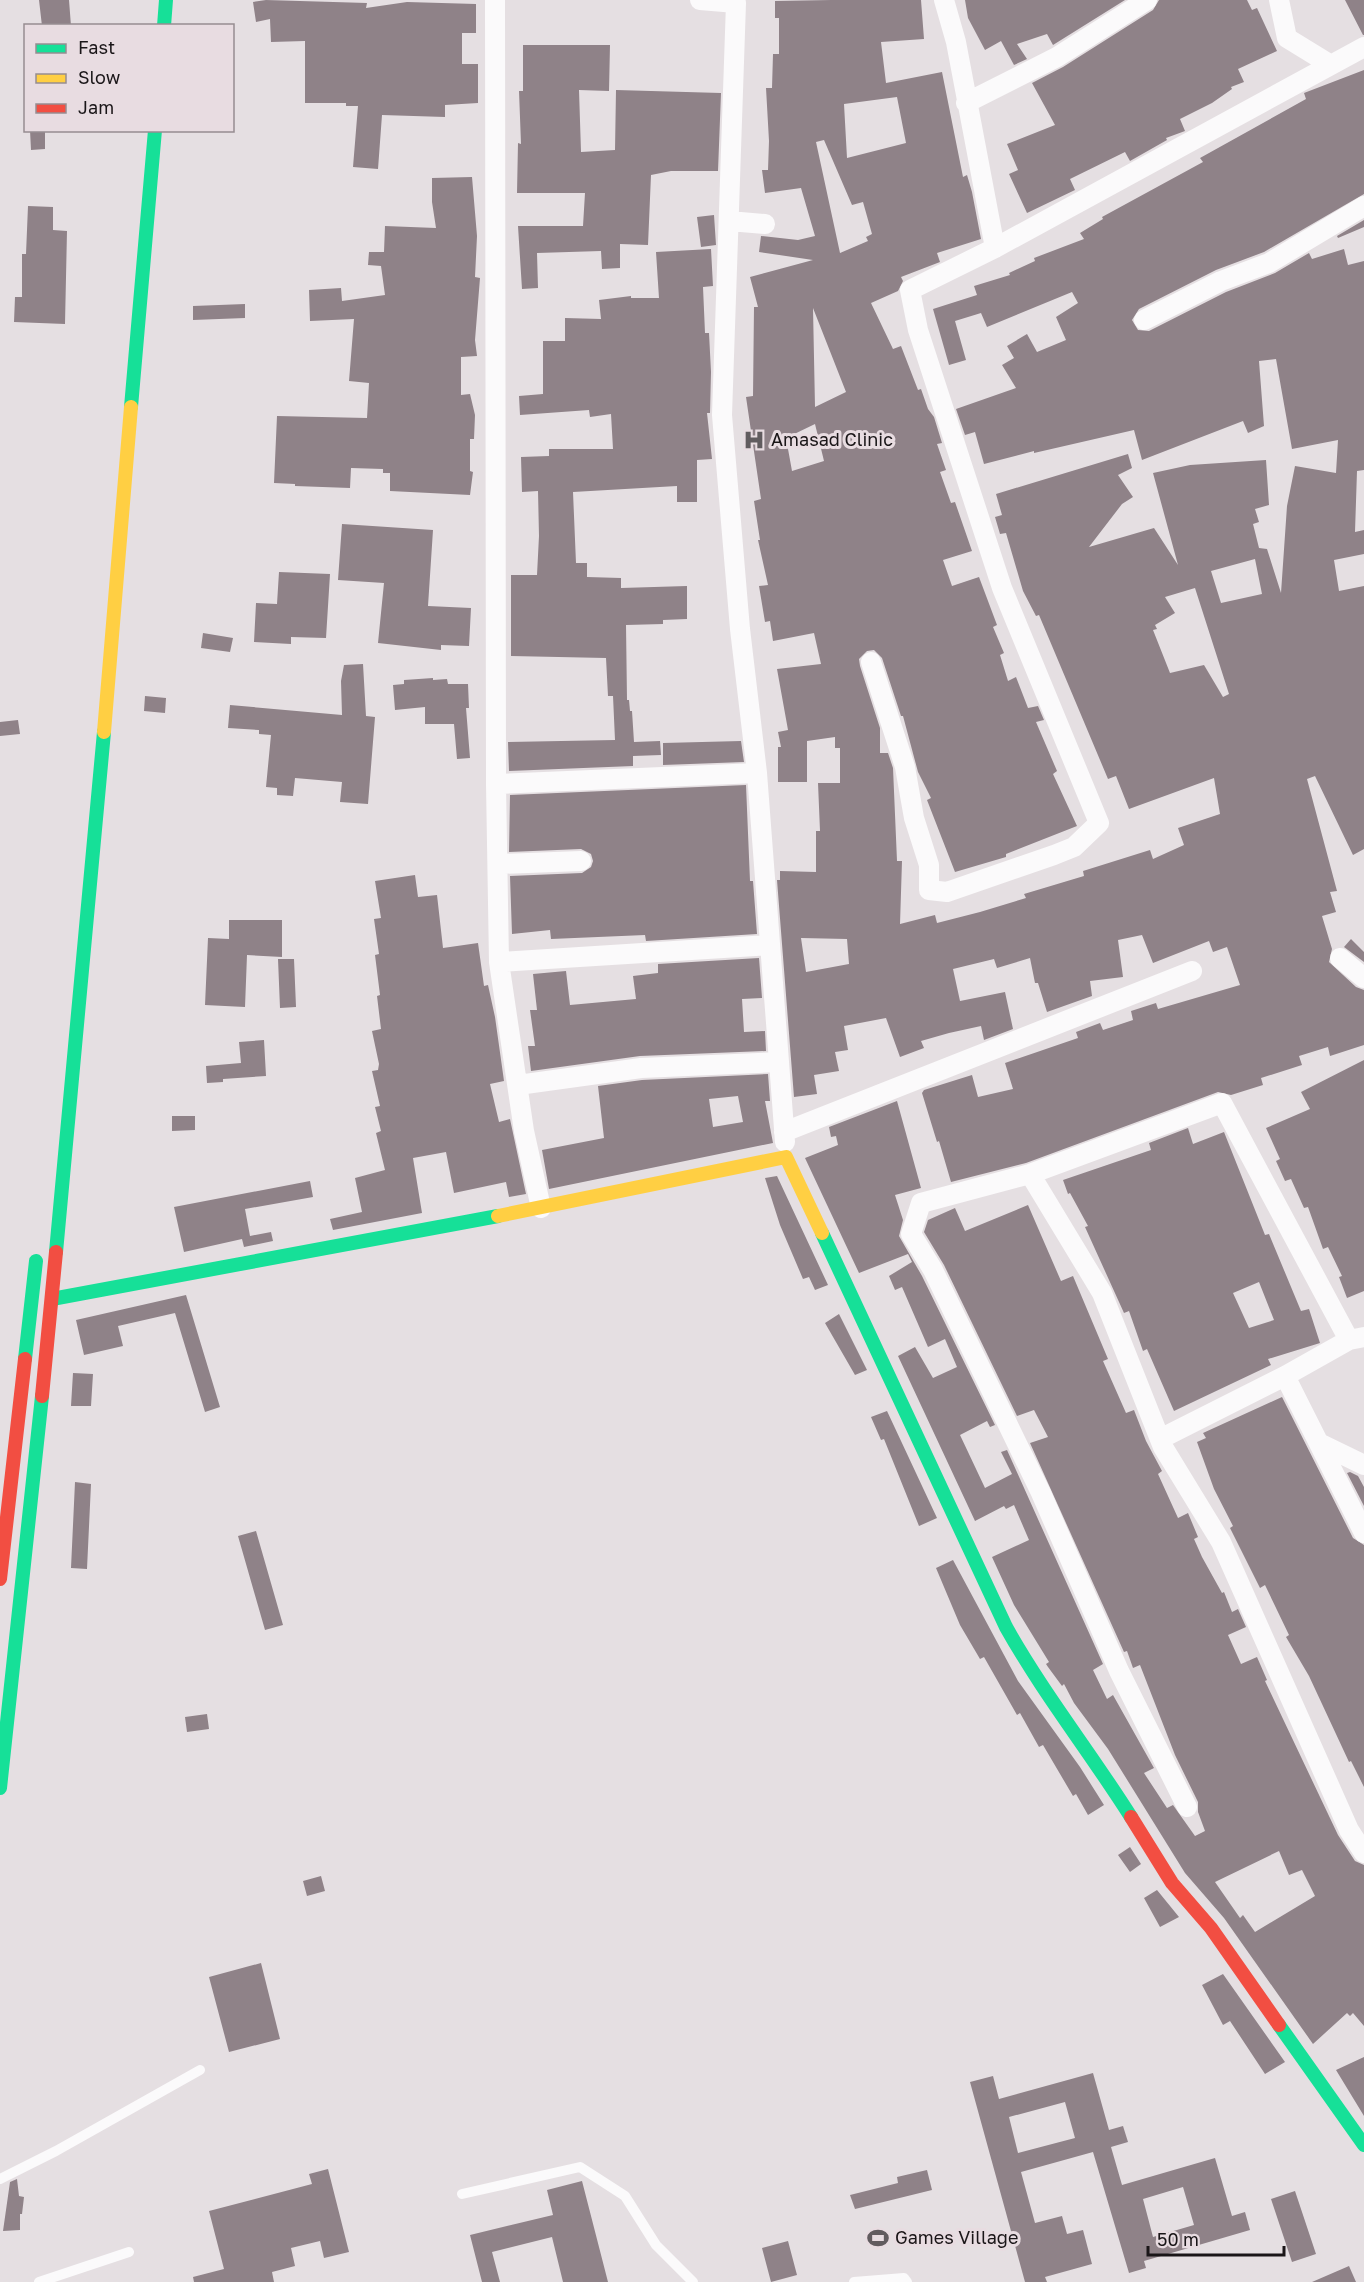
<svg xmlns="http://www.w3.org/2000/svg" width="1364" height="2282" viewBox="0 0 1364 2282" font-family="'Golos Text',sans-serif">
<rect width="100%" height="100%" fill="#e5dfe2"/>
<path fill="#8f8288" fill-rule="evenodd" d="M 39,0 L 69,0 L 71,26 L 42,26 Z
M 266,0 L 367,3 L 366,8 L 407,2 L 476,4 L 476,33 L 462,33 L 462,64 L 478,64 L 478,103 L 445,105 L 445,117 L 382,115 L 378,169 L 353,167 L 358,106 L 346,106 L 346,103 L 305,103 L 305,41 L 271,42 L 270,19 L 256,22 L 253,2 Z
M 831,0 L 921,0 L 924,39 L 881,42 L 886,83 L 942,72 L 963,177 L 967,175 L 972,192 L 981,239 L 937,253 L 940,262 L 901,277 L 903,281 L 898,291 L 871,303 L 893,349 L 901,346 L 918,390 L 921,389 L 928,409 L 934,417 L 942,443 L 937,444 L 946,470 L 940,472 L 951,503 L 955,502 L 972,551 L 943,560 L 952,586 L 979,577 L 997,625 L 993,627 L 1004,653 L 1000,655 L 1008,681 L 1016,677 L 1028,708 L 1038,706 L 1044,720 L 1036,722 L 1057,771 L 1053,774 L 1077,826 L 1006,854 L 1006,857 L 955,872 L 927,800 L 931,798 L 918,772 L 903,716 L 901,716 L 882,658 L 874,650 L 867,651 L 859,659 L 860,666 L 880,728 L 880,753 L 888,753 L 893,768 L 897,861 L 902,861 L 900,924 L 935,915 L 937,923 L 980,912 L 1026,898 L 1024,894 L 1084,876 L 1083,871 L 1150,850 L 1153,859 L 1184,845 L 1178,828 L 1220,814 L 1214,778 L 1129,809 L 1116,776 L 1108,779 L 1039,615 L 1036,616 L 1023,591 L 1006,533 L 1000,534 L 995,517 L 1002,515 L 996,494 L 1128,454 L 1132,468 L 1118,475 L 1133,497 L 1122,504 L 1089,547 L 1154,528 L 1178,565 L 1153,473 L 1190,465 L 1266,460 L 1269,505 L 1255,509 L 1259,522 L 1253,524 L 1259,548 L 1267,549 L 1281,593 L 1287,506 L 1295,466 L 1336,473 L 1338,440 L 1292,449 L 1276,359 L 1259,361 L 1264,426 L 1248,433 L 1243,421 L 1142,460 L 1134,430 L 1034,453 L 1034,451 L 984,464 L 975,432 L 965,435 L 956,409 L 1016,388 L 1002,365 L 1014,358 L 1007,346 L 1027,334 L 1037,352 L 1066,340 L 1056,317 L 1078,303 L 1072,292 L 987,327 L 981,313 L 955,321 L 966,360 L 949,365 L 933,309 L 977,295 L 974,286 L 1010,275 L 1009,273 L 1035,261 L 1034,258 L 1084,239 L 1080,233 L 1103,219 L 1102,217 L 1203,162 L 1200,158 L 1306,99 L 1304,93 L 1364,70 L 1364,194 L 1264,252 L 1216,270 L 1139,309 L 1132,320 L 1138,330 L 1149,331 L 1226,292 L 1275,273 L 1309,253 L 1312,259 L 1344,249 L 1348,265 L 1364,261 L 1364,470 L 1357,471 L 1355,532 L 1364,530 L 1364,554 L 1334,560 L 1339,591 L 1364,586 L 1364,849 L 1353,855 L 1315,776 L 1307,779 L 1337,891 L 1330,892 L 1336,912 L 1322,916 L 1332,949 L 1329,962 L 1356,987 L 1364,990 L 1364,1045 L 1330,1056 L 1328,1047 L 1299,1056 L 1302,1065 L 1261,1078 L 1263,1085 L 1231,1095 L 1218,1092 L 1026,1163 L 951,1182 L 939,1141 L 937,1142 L 922,1093 L 924,1090 L 972,1075 L 978,1097 L 1013,1089 L 1005,1063 L 1078,1038 L 1076,1032 L 1100,1023 L 1103,1030 L 1133,1020 L 1131,1011 L 1156,1003 L 1158,1009 L 1240,985 L 1227,947 L 1213,952 L 1209,941 L 1153,963 L 1142,935 L 1118,940 L 1123,977 L 1090,981 L 1092,996 L 1047,1012 L 1038,983 L 1035,983 L 1030,958 L 997,968 L 994,959 L 953,969 L 960,1001 L 1005,992 L 1013,1029 L 984,1040 L 981,1026 L 949,1033 L 921,1041 L 924,1048 L 900,1057 L 886,1018 L 844,1026 L 848,1050 L 835,1052 L 839,1071 L 814,1075 L 817,1094 L 794,1097 L 777,880 L 780,880 L 780,871 L 816,872 L 816,831 L 820,831 L 818,783 L 840,783 L 840,748 L 835,748 L 835,737 L 807,741 L 807,782 L 778,782 L 778,747 L 781,747 L 778,732 L 788,730 L 777,669 L 821,664 L 814,633 L 773,641 L 770,621 L 765,622 L 759,586 L 768,585 L 758,540 L 760,540 L 754,501 L 761,499 L 746,397 L 753,396 L 754,307 L 758,307 L 750,277 L 813,260 L 759,252 L 761,236 L 798,240 L 815,236 L 801,188 L 765,193 L 762,170 L 768,170 L 769,141 L 766,88 L 772,88 L 773,54 L 779,54 L 779,18 L 775,18 L 775,1 ZM 897,97 L 906,143 L 847,158 L 844,104 ZM 824,140 L 852,205 L 863,202 L 872,234 L 866,237 L 868,241 L 840,253 L 816,142 ZM 813,308 L 846,392 L 815,407 ZM 815,424 L 824,461 L 792,471 L 786,438 ZM 1255,559 L 1262,594 L 1221,603 L 1211,571 ZM 1195,588 L 1229,694 L 1223,697 L 1204,665 L 1170,673 L 1153,630 L 1157,629 L 1155,625 L 1175,613 L 1165,597 ZM 801,938 L 847,939 L 849,964 L 806,972 Z
M 965,0 L 1125,0 L 1053,45 L 1047,34 L 1017,44 L 1027,59 L 1014,65 L 1001,41 L 985,50 L 968,18 Z
M 1159,0 L 1247,0 L 1252,10 L 1257,8 L 1277,51 L 1238,69 L 1244,82 L 1231,87 L 1232,89 L 1212,103 L 1180,119 L 1185,131 L 1166,138 L 1167,140 L 1130,161 L 1125,152 L 1070,179 L 1075,190 L 1027,213 L 1009,174 L 1018,170 L 1007,144 L 1055,125 L 1032,83 L 1063,67 L 1153,10 Z
M 1345,0 L 1364,0 L 1364,35 L 1363,35 Z
M 523,45 L 610,45 L 609,91 L 579,90 L 581,152 L 615,150 L 616,90 L 721,93 L 718,171 L 671,171 L 651,175 L 648,245 L 620,244 L 620,268 L 602,269 L 601,251 L 537,253 L 538,288 L 522,289 L 518,226 L 583,226 L 585,193 L 517,193 L 518,143 L 521,144 L 519,91 L 523,91 Z
M 30,130 L 45,130 L 45,149 L 31,150 Z
M 472,177 L 477,236 L 475,277 L 480,278 L 475,340 L 477,356 L 461,357 L 461,395 L 470,394 L 475,415 L 474,439 L 470,439 L 470,471 L 473,472 L 470,495 L 390,491 L 390,473 L 383,473 L 383,469 L 351,468 L 350,488 L 295,486 L 295,484 L 274,483 L 277,416 L 367,418 L 369,383 L 349,381 L 354,319 L 310,321 L 309,290 L 341,288 L 342,301 L 385,295 L 381,266 L 368,265 L 369,252 L 384,252 L 385,226 L 436,228 L 432,202 L 432,178 Z
M 28,206 L 53,207 L 53,230 L 67,231 L 65,324 L 14,322 L 15,297 L 22,297 L 22,254 L 26,254 Z
M 714,215 L 716,245 L 701,247 L 697,217 Z
M 1364,220 L 1364,227 L 1338,238 L 1337,236 Z
M 711,249 L 713,286 L 703,287 L 705,333 L 709,333 L 711,372 L 710,413 L 707,413 L 712,459 L 697,460 L 697,502 L 677,502 L 677,486 L 573,492 L 576,563 L 587,563 L 587,577 L 621,578 L 621,588 L 687,586 L 687,619 L 663,620 L 663,624 L 626,625 L 627,700 L 629,700 L 630,711 L 632,711 L 634,742 L 660,741 L 661,755 L 633,756 L 633,766 L 509,771 L 508,742 L 615,740 L 613,696 L 608,696 L 606,658 L 511,656 L 511,575 L 537,575 L 539,536 L 538,491 L 522,492 L 521,457 L 549,456 L 549,449 L 613,449 L 611,414 L 590,417 L 589,410 L 520,415 L 519,396 L 543,394 L 543,341 L 565,341 L 565,318 L 601,319 L 599,300 L 631,296 L 631,298 L 659,298 L 656,252 Z
M 245,304 L 245,318 L 193,320 L 193,306 Z
M 342,524 L 433,530 L 428,606 L 471,608 L 469,646 L 441,645 L 441,650 L 378,643 L 384,583 L 338,580 Z
M 279,572 L 330,574 L 326,638 L 291,637 L 291,644 L 254,642 L 256,603 L 277,604 Z
M 203,633 L 233,638 L 230,652 L 201,648 Z
M 363,664 L 366,716 L 375,717 L 368,804 L 340,802 L 342,782 L 295,778 L 293,796 L 277,795 L 277,788 L 266,787 L 271,735 L 259,734 L 259,730 L 228,728 L 230,705 L 342,715 L 341,681 L 344,665 Z
M 433,678 L 433,680 L 447,679 L 448,684 L 468,684 L 469,708 L 466,708 L 470,758 L 457,759 L 454,724 L 425,724 L 425,707 L 395,710 L 393,685 L 404,684 L 404,680 Z
M 145,696 L 166,698 L 165,713 L 144,711 Z
M 18,720 L 20,734 L 0,736 L 0,722 Z
M 741,741 L 744,762 L 663,765 L 663,743 Z
M 746,785 L 750,881 L 753,881 L 757,934 L 646,941 L 645,935 L 551,939 L 550,930 L 512,934 L 510,876 L 582,873 L 591,867 L 593,861 L 591,854 L 581,849 L 509,852 L 510,795 Z
M 415,875 L 418,897 L 437,895 L 443,948 L 478,943 L 484,986 L 488,985 L 495,1017 L 504,1081 L 490,1084 L 499,1122 L 510,1119 L 526,1194 L 509,1197 L 506,1182 L 454,1193 L 446,1152 L 413,1158 L 422,1213 L 333,1230 L 330,1219 L 362,1212 L 355,1178 L 385,1170 L 376,1133 L 381,1131 L 375,1107 L 380,1106 L 372,1071 L 378,1070 L 379,1064 L 372,1031 L 381,1029 L 377,996 L 380,995 L 375,955 L 379,954 L 374,919 L 381,918 L 375,881 Z
M 229,920 L 282,920 L 282,957 L 247,955 L 245,1007 L 205,1005 L 208,938 L 229,939 Z
M 1351,939 L 1364,952 L 1364,962 L 1344,947 Z
M 759,958 L 762,998 L 742,999 L 744,1032 L 765,1031 L 766,1051 L 640,1056 L 531,1071 L 528,1046 L 535,1046 L 530,1010 L 537,1010 L 533,974 L 566,971 L 570,1005 L 636,999 L 633,976 L 658,973 L 658,964 Z
M 278,959 L 294,959 L 296,1007 L 280,1008 Z
M 264,1040 L 266,1076 L 223,1079 L 223,1082 L 207,1083 L 206,1066 L 241,1063 L 239,1042 Z
M 1364,1060 L 1364,1291 L 1347,1298 L 1339,1277 L 1342,1276 L 1328,1247 L 1323,1249 L 1308,1207 L 1304,1208 L 1291,1179 L 1285,1181 L 1276,1161 L 1280,1159 L 1266,1128 L 1310,1109 L 1301,1092 Z
M 768,1074 L 770,1101 L 765,1101 L 773,1143 L 549,1189 L 542,1150 L 604,1138 L 598,1086 L 642,1080 ZM 738,1096 L 743,1122 L 713,1127 L 709,1099 Z
M 897,1101 L 921,1188 L 895,1195 L 903,1220 L 899,1236 L 922,1276 L 995,1425 L 990,1427 L 987,1421 L 960,1435 L 985,1488 L 1012,1474 L 1001,1452 L 1007,1450 L 1103,1664 L 1093,1670 L 1107,1699 L 1113,1695 L 1154,1768 L 1144,1773 L 1167,1808 L 1173,1805 L 1195,1836 L 1205,1831 L 1198,1812 L 1198,1802 L 1175,1755 L 1140,1665 L 1133,1668 L 1127,1651 L 1124,1652 L 1030,1443 L 1048,1437 L 1034,1410 L 1017,1416 L 944,1265 L 924,1232 L 928,1220 L 955,1208 L 965,1231 L 1028,1205 L 1061,1281 L 1073,1276 L 1108,1359 L 1103,1361 L 1126,1413 L 1134,1410 L 1146,1441 L 1162,1471 L 1158,1474 L 1178,1518 L 1188,1513 L 1198,1537 L 1194,1539 L 1202,1557 L 1222,1593 L 1224,1592 L 1232,1612 L 1238,1609 L 1246,1627 L 1228,1635 L 1241,1664 L 1257,1657 L 1267,1680 L 1265,1681 L 1338,1835 L 1355,1861 L 1364,1865 L 1364,2026 L 1353,2013 L 1350,2016 L 1347,2013 L 1313,2044 L 1224,1918 L 1185,1873 L 1108,1749 L 1074,1703 L 1064,1684 L 1062,1686 L 1048,1667 L 1046,1664 L 1049,1662 L 1014,1605 L 992,1557 L 1029,1540 L 1014,1505 L 1006,1509 L 1004,1506 L 975,1521 L 898,1356 L 915,1347 L 933,1378 L 957,1367 L 945,1339 L 928,1347 L 902,1287 L 895,1290 L 889,1276 L 912,1262 L 908,1254 L 859,1273 L 805,1158 L 838,1145 L 836,1136 L 831,1137 L 829,1127 ZM 1279,1851 L 1289,1875 L 1302,1870 L 1315,1896 L 1255,1932 L 1243,1915 L 1240,1918 L 1215,1882 Z
M 172,1116 L 195,1116 L 195,1130 L 172,1131 Z
M 1188,1128 L 1193,1144 L 1224,1132 L 1265,1235 L 1269,1234 L 1301,1311 L 1309,1309 L 1320,1343 L 1268,1359 L 1271,1365 L 1174,1411 L 1147,1349 L 1143,1351 L 1129,1311 L 1124,1313 L 1085,1227 L 1088,1226 L 1070,1193 L 1068,1194 L 1063,1180 L 1151,1150 L 1149,1143 ZM 1259,1282 L 1274,1320 L 1249,1328 L 1233,1293 Z
M 777,1176 L 828,1285 L 815,1290 L 809,1277 L 803,1279 L 780,1225 L 765,1178 Z
M 310,1181 L 313,1197 L 245,1209 L 250,1236 L 271,1232 L 273,1241 L 244,1247 L 242,1239 L 184,1252 L 174,1207 Z
M 186,1295 L 220,1407 L 205,1412 L 175,1313 L 118,1326 L 123,1346 L 84,1355 L 76,1320 Z
M 839,1314 L 867,1370 L 855,1375 L 825,1323 Z
M 73,1373 L 93,1374 L 91,1406 L 71,1406 Z
M 1282,1397 L 1353,1538 L 1364,1545 L 1364,1787 L 1351,1761 L 1349,1762 L 1309,1676 L 1286,1637 L 1289,1635 L 1265,1585 L 1260,1588 L 1230,1528 L 1233,1526 L 1214,1489 L 1197,1442 L 1206,1438 L 1203,1433 Z
M 887,1411 L 937,1518 L 919,1526 L 884,1439 L 881,1440 L 871,1417 Z
M 1350,1472 L 1358,1476 L 1364,1487 L 1364,1506 L 1347,1473 Z
M 75,1482 L 91,1484 L 87,1569 L 71,1568 Z
M 256,1531 L 283,1625 L 265,1630 L 238,1536 Z
M 953,1560 L 1018,1681 L 1080,1767 L 1104,1805 L 1088,1815 L 1076,1794 L 1073,1796 L 1043,1745 L 1039,1747 L 1020,1713 L 1017,1715 L 984,1657 L 980,1659 L 960,1625 L 936,1568 Z
M 207,1714 L 209,1729 L 187,1732 L 185,1717 Z
M 1130,1847 L 1141,1864 L 1130,1872 L 1118,1855 Z
M 321,1876 L 325,1891 L 307,1896 L 303,1881 Z
M 1157,1890 L 1179,1917 L 1160,1927 L 1144,1898 Z
M 261,1963 L 280,2039 L 229,2052 L 209,1977 Z
M 1223,1974 L 1285,2062 L 1265,2074 L 1230,2021 L 1223,2025 L 1202,1985 Z
M 1364,2057 L 1364,2116 L 1336,2070 Z
M 1093,2073 L 1109,2130 L 1123,2126 L 1128,2142 L 1111,2147 L 1122,2185 L 1215,2158 L 1232,2216 L 1245,2212 L 1250,2230 L 1144,2261 L 1146,2268 L 1129,2273 L 1093,2152 L 1021,2172 L 1035,2223 L 1062,2216 L 1067,2234 L 1083,2230 L 1092,2264 L 1045,2277 L 1047,2282 L 1025,2282 L 970,2082 L 993,2076 L 999,2099 ZM 1065,2102 L 1075,2138 L 1018,2153 L 1009,2117 ZM 1183,2187 L 1194,2225 L 1153,2237 L 1143,2199 Z
M 328,2169 L 349,2252 L 324,2258 L 320,2241 L 291,2248 L 295,2266 L 272,2272 L 274,2282 L 194,2282 L 193,2277 L 224,2269 L 209,2211 L 312,2184 L 309,2174 Z
M 927,2170 L 932,2190 L 855,2209 L 850,2195 L 898,2183 L 897,2177 Z
M 17,2179 L 19,2196 L 24,2197 L 22,2214 L 20,2214 L 20,2230 L 3,2231 L 10,2182 Z
M 582,2181 L 608,2282 L 563,2282 L 552,2237 L 492,2252 L 500,2282 L 482,2282 L 470,2235 L 553,2215 L 547,2190 Z
M 1295,2191 L 1316,2254 L 1292,2262 L 1271,2199 Z
M 788,2241 L 797,2275 L 771,2282 L 762,2248 Z
M 1349,2266 L 1356,2282 L 1312,2282 Z"/>
<g fill="none" stroke-linecap="round" stroke-linejoin="round">
<path stroke="#fbfafb" stroke-width="10" d="M 0,2179 L 56,2151 L 200,2070
M 462,2194 L 580,2167 L 625,2196 L 656,2245 L 693,2282
M 39,2282 L 129,2252
M 854,2282 L 904,2278 L 907,2282"/>
<path stroke="#fbfafb" stroke-width="20" d="M 495,0 L 496,784 L 499,962 L 524,1131 L 541,1208
M 700,0 L 736,3 L 722,415 L 740,629 L 757,773 L 779,1062
M 944,0 L 956,42 L 995,248
M 1279,0 L 1287,38 L 1331,65
M 966,103 L 1057,57 L 1147,0
M 729,221 L 765,224
M 1144,320 L 1221,281 L 1269,263 L 1364,206
M 871,662 L 905,767 L 914,818 L 929,865 L 929,890 L 947,892 L 1054,855 L 1074,847 L 1099,823 L 1002,588 L 918,330 L 910,290 L 995,248 L 1364,47
M 496,784 L 757,773
M 498,864 L 581,861
M 1340,958 L 1364,978
M 499,962 L 770,945
M 518,1085 L 641,1068 L 779,1062 L 785,1142
M 784,1132 L 1192,971
M 1030,1174 L 1102,1293 L 1163,1447 L 1221,1542 L 1349,1830 L 1364,1853
M 1285,1376 L 1364,1533
M 1160,1439 L 1285,1376 L 1349,1340 L 1364,1337
M 1321,1444 L 1364,1465
M 1187,1807 L 1119,1671 L 1041,1493 L 933,1270 L 911,1234 L 921,1203 L 1030,1174 L 1222,1103 L 1349,1340"/>
<path stroke="#16e098" stroke-width="14" d="M 164,26 L 166,0
M 131,407 L 155,130
M 822,1233 L 1006,1627 C 1043,1693 1090,1752 1131,1817
M 56,1252 L 104,732
M 52,1299 L 498,1216
M 25,1359 L 36,1261
M 0,1788 L 42,1396
M 1279,2025 L 1364,2145"/>
<path stroke="#ffcf43" stroke-width="14" d="M 104,732 L 131,407
M 498,1216 L 786,1157 L 822,1233"/>
<path stroke="#f24e42" stroke-width="14" d="M 42,1396 L 56,1252
M 0,1579 L 25,1359
M 1131,1817 L 1172,1883 L 1211,1928 L 1279,2025"/>
</g>
<defs>
<symbol id="hospital-bare" viewBox="-9 -9 18 18"><path d="M-5-5h3v3.5h4V-5h3V5h-3V1.5h-4V5h-3Z" fill="#615c5f" stroke="#e8dce1" stroke-width="2.5" paint-order="stroke"/></symbol>
<symbol id="stadium-bare" viewBox="-9 -9 18 18"><path d="M0-5a6.5 5 0 1 0 0 10a6.5 5 0 1 0 0-10ZM-3.5-1.8h7v3.6h-7Z" fill="#615c5f" stroke="#e8dce1" stroke-width="2.5" paint-order="stroke"/></symbol>
</defs>
<g fill-rule="evenodd">
<use href="#hospital-bare" x="739" y="425" width="30" height="30"/>
<use href="#stadium-bare" x="863" y="2223" width="30" height="30"/>
</g>
<g text-anchor="middle" stroke-width="6" stroke-linejoin="round" paint-order="stroke">
<g font-size="18" fill="#1a1618" stroke="#e8dce1" text-anchor="start">
<text x="771" y="446">Amasad Clinic</text>
<text x="895" y="2244">Games Village</text>
</g>
</g>
<rect x="24" y="24" width="210" height="108" fill="#e8dce1" stroke="#968d91" stroke-width="1.5"/>
<rect x="36" y="44" width="30" height="9" fill="#16e098" stroke="#968d91" stroke-width="1.5"/>
<text x="78" y="54" font-size="18" fill="#1a1618">Fast</text>
<rect x="36" y="74" width="30" height="9" fill="#ffcf43" stroke="#968d91" stroke-width="1.5"/>
<text x="78" y="84" font-size="18" fill="#1a1618">Slow</text>
<rect x="36" y="104" width="30" height="9" fill="#f24e42" stroke="#968d91" stroke-width="1.5"/>
<text x="78" y="114" font-size="18" fill="#1a1618">Jam</text>
<path d="M1148 2246v9h136v-9" fill="none" stroke="#1a1618" stroke-width="3"/>
<text x="1157" y="2246" font-size="18" fill="#1a1618" stroke="#e8dce1" stroke-width="4.5" paint-order="stroke">50 m</text>
</svg>
